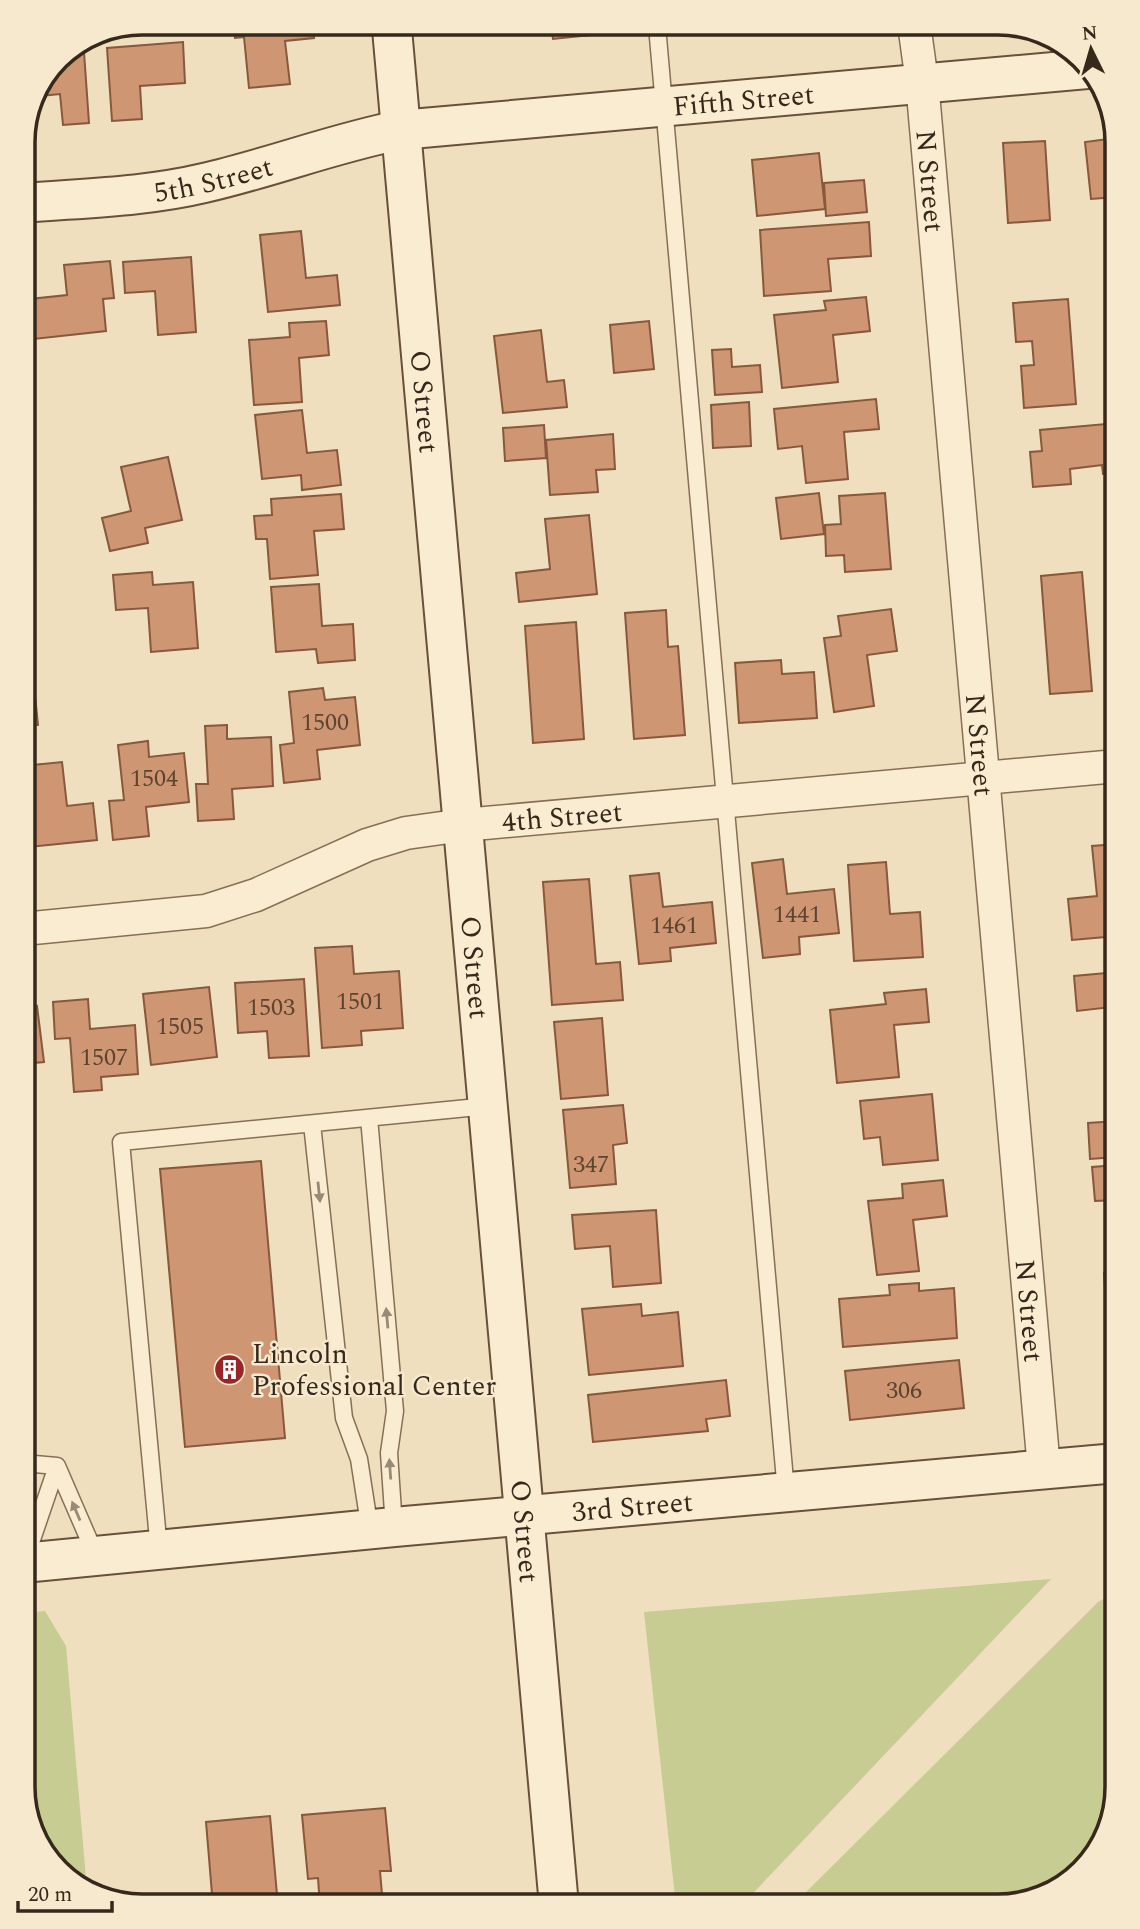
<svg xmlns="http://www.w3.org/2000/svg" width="1140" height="1929" viewBox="0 0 1140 1929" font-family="Spectral,serif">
<rect width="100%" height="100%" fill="#efdfbe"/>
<path fill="#c7cd92" d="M 1051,1579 L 741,1906 L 676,1906 L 644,1612 Z
M 1117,1591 L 1117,1787 L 1097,1853 L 1050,1894 L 998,1906 L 792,1906 L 1098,1602 Z
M 45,1611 L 66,1646 L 87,1890 L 75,1886 L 35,1839 L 23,1787 L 23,1613 Z"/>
<path fill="#ce9672" stroke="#87583b" stroke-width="2" d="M 551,27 L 620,27 L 620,32 L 553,39 Z
M 475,28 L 526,28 L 526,29 L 476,35 Z
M 234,30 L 313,30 L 314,38 L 285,41 L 290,84 L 249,88 L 244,37 L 235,38 Z
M 183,42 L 185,83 L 140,86 L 142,119 L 112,121 L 107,48 Z
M 84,52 L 89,123 L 63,125 L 60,94 L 40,96 L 58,57 L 65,53 Z
M 1116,138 L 1117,197 L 1091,199 L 1085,142 Z
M 1045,141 L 1050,220 L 1008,223 L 1003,143 Z
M 819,153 L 825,209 L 757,216 L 752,160 Z
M 864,180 L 867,212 L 826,216 L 824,183 Z
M 869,222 L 871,256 L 828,259 L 831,291 L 764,296 L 760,230 Z
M 301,231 L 306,278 L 337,275 L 340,305 L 268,312 L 260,235 Z
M 191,257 L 196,332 L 158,335 L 155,291 L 125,293 L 123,262 Z
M 110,261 L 114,298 L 103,299 L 106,331 L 34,339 L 30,299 L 67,295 L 64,265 Z
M 866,297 L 870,331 L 833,335 L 838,382 L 782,388 L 774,315 L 826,310 L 824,301 Z
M 1068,299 L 1076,404 L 1024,408 L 1021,366 L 1034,365 L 1032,341 L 1016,342 L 1013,303 Z
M 326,321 L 329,355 L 299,358 L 302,402 L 254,405 L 249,340 L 290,337 L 289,323 Z
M 649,321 L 654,369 L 614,373 L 610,325 Z
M 541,330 L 547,382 L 564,380 L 567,407 L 503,413 L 494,336 Z
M 731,349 L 732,367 L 760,365 L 762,392 L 715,395 L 712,350 Z
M 876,399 L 879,429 L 844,432 L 848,479 L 806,483 L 802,446 L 778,449 L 774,409 Z
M 749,402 L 751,446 L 713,448 L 711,405 Z
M 302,410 L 307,453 L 337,450 L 341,485 L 302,490 L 301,475 L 262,479 L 255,415 Z
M 1117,423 L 1117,473 L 1103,474 L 1102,465 L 1070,469 L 1071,484 L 1033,487 L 1030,452 L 1042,451 L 1040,430 Z
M 544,425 L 546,458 L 505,461 L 503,428 Z
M 613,434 L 615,469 L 596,470 L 598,492 L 550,495 L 546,440 Z
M 168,457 L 182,520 L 145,528 L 148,543 L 110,551 L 102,518 L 131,511 L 121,467 Z
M 819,493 L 824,534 L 781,539 L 776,498 Z
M 885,493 L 891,569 L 845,572 L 844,555 L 826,556 L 825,525 L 841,524 L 839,496 Z
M 341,494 L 344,529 L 314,531 L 318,575 L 270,579 L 267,539 L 256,539 L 254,516 L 272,515 L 271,499 Z
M 589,515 L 597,594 L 519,602 L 516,573 L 550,569 L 545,519 Z
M 152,572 L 153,585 L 193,582 L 198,648 L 151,652 L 148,608 L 116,610 L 113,575 Z
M 1082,572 L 1092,691 L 1050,694 L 1041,576 Z
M 319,584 L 322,626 L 353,624 L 355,660 L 318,663 L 316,649 L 276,652 L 271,587 Z
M 891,609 L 897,651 L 867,655 L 874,706 L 834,712 L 824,638 L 841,636 L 838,616 Z
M 666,610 L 668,647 L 678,646 L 685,735 L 634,739 L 625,613 Z
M 576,622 L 584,739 L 533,743 L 525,626 Z
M 30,646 L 38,725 L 23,727 L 23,647 Z
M 781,660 L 782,674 L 814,672 L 817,718 L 739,723 L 735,663 Z
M 323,688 L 325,700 L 355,697 L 360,745 L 317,750 L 320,779 L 284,783 L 280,745 L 294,743 L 289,692 Z
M 227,725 L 227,739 L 271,737 L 273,786 L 232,789 L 234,819 L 198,821 L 196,784 L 208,784 L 205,726 Z
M 148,741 L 149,757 L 184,753 L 189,802 L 146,807 L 149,836 L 113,840 L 109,801 L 124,800 L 118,745 Z
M 62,762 L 67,806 L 93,803 L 97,840 L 29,847 L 23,790 L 23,766 Z
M 1117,844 L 1117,936 L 1072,940 L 1068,899 L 1097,896 L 1092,846 Z
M 783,859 L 787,894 L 834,889 L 839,933 L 799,937 L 800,954 L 763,958 L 752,863 Z
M 886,862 L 890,914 L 920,912 L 923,957 L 854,961 L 848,865 Z
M 659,873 L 663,907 L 712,902 L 716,943 L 670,948 L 671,961 L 639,964 L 630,876 Z
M 589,879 L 596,964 L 620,962 L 623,1000 L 552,1005 L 543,882 Z
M 352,946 L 354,974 L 399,971 L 403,1028 L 361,1031 L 362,1045 L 322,1048 L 315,948 Z
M 1117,972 L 1117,1056 L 1116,1056 L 1111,1007 L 1077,1011 L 1074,976 Z
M 304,979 L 309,1056 L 269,1058 L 267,1031 L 238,1033 L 235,983 Z
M 209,987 L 217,1057 L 151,1065 L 143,994 Z
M 926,989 L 929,1022 L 894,1025 L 899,1077 L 837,1083 L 830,1010 L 886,1004 L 884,993 Z
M 88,999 L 90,1029 L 135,1025 L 138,1074 L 101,1077 L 102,1090 L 74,1092 L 70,1038 L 55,1039 L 53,1002 Z
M 37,1006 L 44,1062 L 23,1064 L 23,1008 Z
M 602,1018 L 608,1095 L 561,1099 L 554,1022 Z
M 932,1094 L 938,1160 L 883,1165 L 880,1137 L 864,1139 L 860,1101 Z
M 623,1105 L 627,1143 L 613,1145 L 616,1184 L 570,1188 L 563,1110 Z
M 1117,1121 L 1117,1157 L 1090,1159 L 1088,1123 Z
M 261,1161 L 285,1438 L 185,1447 L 160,1169 Z
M 1117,1165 L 1117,1200 L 1095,1201 L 1092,1167 Z
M 943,1180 L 947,1216 L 913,1220 L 919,1271 L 877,1275 L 868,1201 L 903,1198 L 902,1184 Z
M 656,1210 L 661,1283 L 613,1287 L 610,1246 L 575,1249 L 572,1215 Z
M 1117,1272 L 1117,1322 L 1107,1322 L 1104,1273 Z
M 919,1283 L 919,1291 L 954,1288 L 957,1338 L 843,1347 L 839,1299 L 890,1295 L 889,1285 Z
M 641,1304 L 642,1316 L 678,1312 L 683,1366 L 589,1375 L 582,1309 Z
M 1117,1346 L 1117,1395 L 1110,1395 L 1106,1347 Z
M 959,1360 L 964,1408 L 850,1420 L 845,1371 Z
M 726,1380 L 730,1416 L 706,1419 L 708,1431 L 593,1442 L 588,1395 Z
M 385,1808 L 391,1871 L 380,1871 L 383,1906 L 320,1906 L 318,1878 L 308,1879 L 302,1815 Z
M 270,1816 L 278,1906 L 213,1906 L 206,1822 Z"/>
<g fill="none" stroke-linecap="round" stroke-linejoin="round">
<defs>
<path id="lane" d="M 657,26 L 786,1492
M 369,1118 L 395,1411 L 389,1453 L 394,1527
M 312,1124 L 344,1418 L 359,1459 L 370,1530
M 23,1145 L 25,1145
M 23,1463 L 57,1466
M 57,1466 L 96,1556
M 159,1550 L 121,1142 L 488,1106
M 24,1563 L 57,1466"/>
<g id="street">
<path id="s1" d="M 914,24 L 922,82 L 1044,1469"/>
<path id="s2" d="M 23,929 L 206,911 L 256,895 L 367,845 L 406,833 L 463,825 L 1117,766"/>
</g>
<g id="secondary">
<path id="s3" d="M 392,29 L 559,1906"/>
<path id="s4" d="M 23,203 C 83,198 145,197 204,183 C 270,168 334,143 400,130 L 1087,69"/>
<path id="s5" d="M 23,1563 L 394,1527 L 1117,1463"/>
</g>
</defs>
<use href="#lane" stroke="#876f56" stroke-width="19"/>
<use href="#street" stroke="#876f56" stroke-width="35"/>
<use href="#secondary" stroke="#69503a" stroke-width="42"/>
<use href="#lane" stroke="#faecd1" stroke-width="16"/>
<use href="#street" stroke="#faecd1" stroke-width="32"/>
<use href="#secondary" stroke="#faecd1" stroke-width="38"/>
</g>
<defs><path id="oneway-solid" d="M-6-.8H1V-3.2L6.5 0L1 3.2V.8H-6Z" transform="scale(1.75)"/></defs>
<g fill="#988a76">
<use href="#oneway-solid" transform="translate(319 1192) rotate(84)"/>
<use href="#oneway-solid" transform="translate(387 1318) rotate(-95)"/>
<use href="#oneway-solid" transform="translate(390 1469) rotate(-94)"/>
<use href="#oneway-solid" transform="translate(76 1511) rotate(-113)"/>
</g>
<defs>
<symbol id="building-disc" viewBox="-11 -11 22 22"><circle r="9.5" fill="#982528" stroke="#f6e9cd"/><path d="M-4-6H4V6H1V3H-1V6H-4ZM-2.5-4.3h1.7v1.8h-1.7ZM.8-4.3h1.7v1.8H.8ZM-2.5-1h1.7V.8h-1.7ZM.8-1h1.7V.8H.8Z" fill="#fff"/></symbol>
</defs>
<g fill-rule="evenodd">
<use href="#building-disc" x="212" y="1352" width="35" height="35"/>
</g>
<g text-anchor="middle" stroke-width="5" stroke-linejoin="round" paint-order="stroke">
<g font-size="24" fill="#5c4431">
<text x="325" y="730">1500</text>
<text x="154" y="786">1504</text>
<text x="797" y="922">1441</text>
<text x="674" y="933">1461</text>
<text x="360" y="1009">1501</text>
<text x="271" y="1015">1503</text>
<text x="180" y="1034">1505</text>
<text x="104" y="1065">1507</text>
<text x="591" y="1172">347</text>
<text x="904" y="1398">306</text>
</g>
<g font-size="28" fill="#36281b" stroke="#f6e9cd">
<text dy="10" stroke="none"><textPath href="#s4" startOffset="730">Fifth Street</textPath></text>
<text dy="10" stroke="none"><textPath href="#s4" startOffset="192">5th Street</textPath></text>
<text dy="10" stroke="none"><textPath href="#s1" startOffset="158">N Street</textPath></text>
<text dy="10" stroke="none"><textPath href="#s3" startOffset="374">O Street</textPath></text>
<text dy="10" stroke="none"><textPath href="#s1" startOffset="724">N Street</textPath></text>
<text dy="10" stroke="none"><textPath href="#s2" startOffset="556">4th Street</textPath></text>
<text dy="10" stroke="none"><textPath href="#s3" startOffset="942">O Street</textPath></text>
<text dy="10" stroke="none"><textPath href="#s1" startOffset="1292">N Street</textPath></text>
<text dy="10" stroke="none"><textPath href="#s5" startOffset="612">3rd Street</textPath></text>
<text dy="10" stroke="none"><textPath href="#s3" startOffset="1508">O Street</textPath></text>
</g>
<g font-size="28" fill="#36281b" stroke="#f6e9cd" text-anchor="start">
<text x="252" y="1363">Lincoln<tspan x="252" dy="32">Professional Center</tspan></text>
</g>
</g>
<path d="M0 0H1140V1929H0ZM142 35H998A107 107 0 0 1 1105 142V1787A107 107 0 0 1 998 1894H142A107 107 0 0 1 35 1787V142A107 107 0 0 1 142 35Z" fill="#f6e9cd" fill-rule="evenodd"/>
<path fill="none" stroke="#36281b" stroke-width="3.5" d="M142 35H998A107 107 0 0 1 1105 142V1787A107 107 0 0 1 998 1894H142A107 107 0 0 1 35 1787V142A107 107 0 0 1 142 35Z"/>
<g transform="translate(1091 49) rotate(355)" stroke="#f6e9cd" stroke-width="5" paint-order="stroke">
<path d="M0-5L12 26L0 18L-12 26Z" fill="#36281b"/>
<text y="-10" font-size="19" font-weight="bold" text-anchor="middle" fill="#36281b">N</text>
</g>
<path d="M18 1901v10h94v-10" fill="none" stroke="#36281b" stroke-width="3.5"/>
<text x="28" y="1901" font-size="21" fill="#36281b" stroke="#f6e9cd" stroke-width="5" paint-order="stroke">20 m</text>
</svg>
